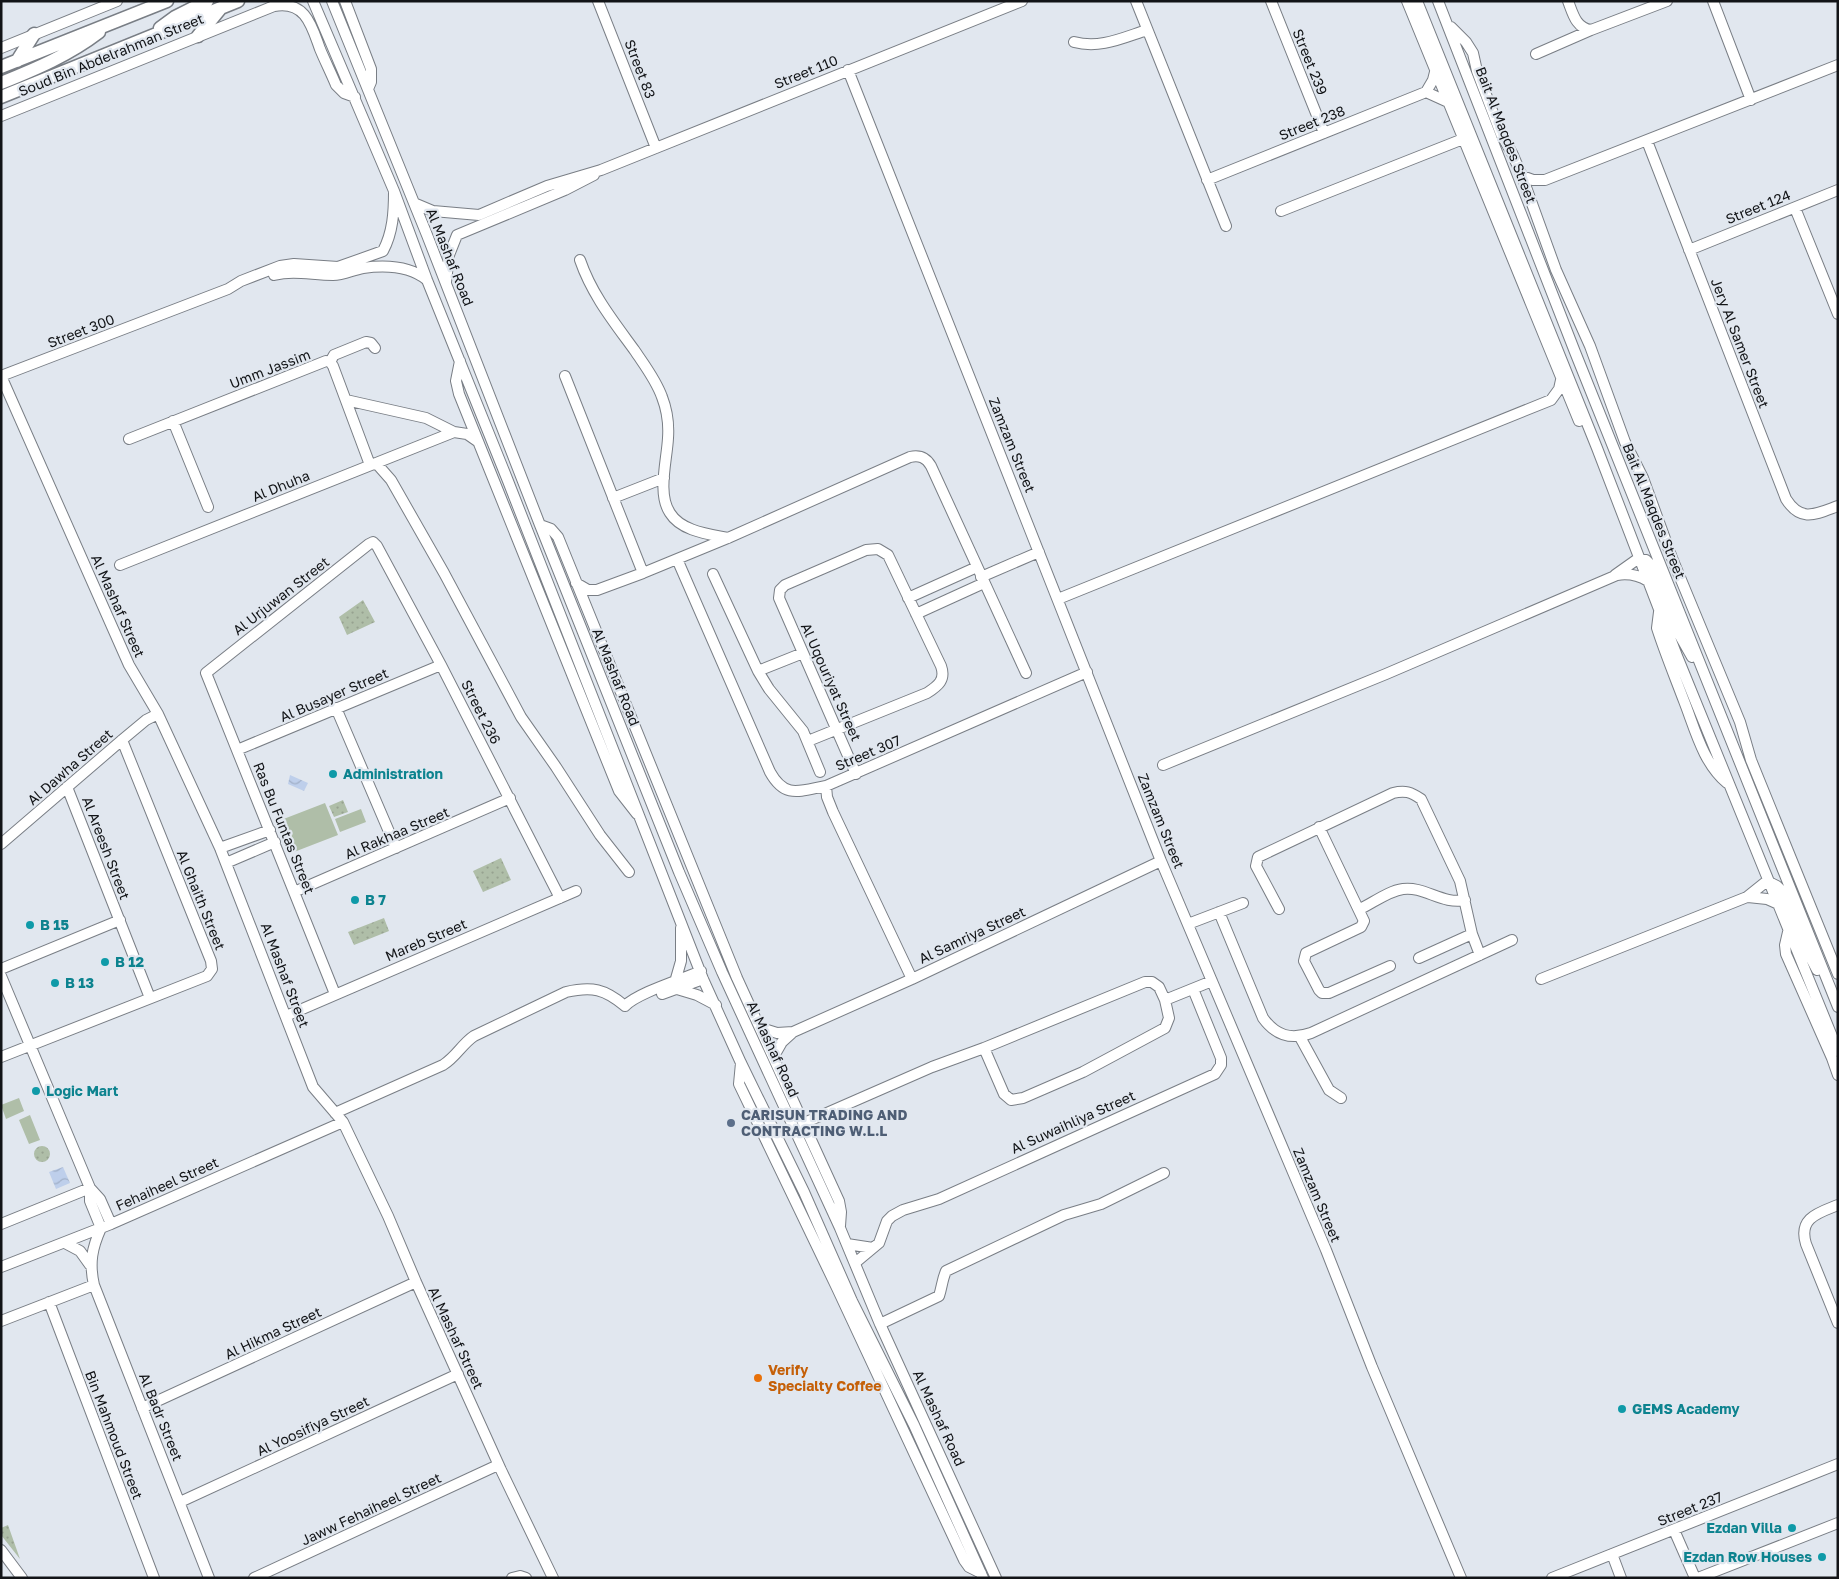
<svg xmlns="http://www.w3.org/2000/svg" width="1839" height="1579" viewBox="0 0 1839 1579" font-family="'Golos Text',sans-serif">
<defs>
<pattern id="grass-dots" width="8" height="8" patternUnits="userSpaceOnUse" patternTransform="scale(1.25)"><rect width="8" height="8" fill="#afbea8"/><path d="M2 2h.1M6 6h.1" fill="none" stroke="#96a290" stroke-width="1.8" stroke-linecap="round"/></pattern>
<pattern id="water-waves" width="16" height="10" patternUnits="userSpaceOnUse" patternTransform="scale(1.25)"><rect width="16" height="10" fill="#becfeb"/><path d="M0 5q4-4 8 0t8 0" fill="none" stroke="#a2b1c9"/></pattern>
</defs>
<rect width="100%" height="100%" fill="#e1e7ef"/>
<path fill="url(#grass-dots)" d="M 363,600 L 375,622 L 347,635 L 339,617 Z
M 343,800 L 348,812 L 334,817 L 329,806 Z
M 501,858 L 511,880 L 483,892 L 473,871 Z
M 384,918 L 389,931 L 354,945 L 348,932 Z
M34 1154a8 8 0 1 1 16 0a8 8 0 1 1-16 0Z
M 8,1525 L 20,1559 L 1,1535 L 1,1528 Z"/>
<path fill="#afbea8" d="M 325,803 L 338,835 L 294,852 L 281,820 Z
M 361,809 L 366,822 L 340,832 L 335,819 Z
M 19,1098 L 24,1111 L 6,1119 L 1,1105 Z
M 30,1115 L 40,1140 L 29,1144 L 19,1120 Z"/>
<path fill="url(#water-waves)" d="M 290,775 L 308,783 L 304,791 L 288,784 Z
M 63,1167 L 70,1183 L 56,1189 L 49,1172 Z"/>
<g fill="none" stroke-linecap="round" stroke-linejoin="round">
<defs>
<path id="minor" d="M 313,1 L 394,191 L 427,280 L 508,481 L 703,979 L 741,1063 L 804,1192 L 852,1301 L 914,1425 L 983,1578
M 332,1 L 427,235 L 540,525 L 679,872 L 722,972 L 840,1228 L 880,1324 L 996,1578
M 345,1 L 371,69 L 371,82 L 368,89
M 598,1 L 656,148
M 1136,1 L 1226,226
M 1271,1 L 1324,133
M 1407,1 L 1579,421
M 1417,1 L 1597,448 L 1677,656 L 1838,1051
M 1438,1 L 1575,352 L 1838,1007
M 1568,1 C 1573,14 1576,28 1591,30 L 1667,1
M 1713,1 L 1751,100
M 1451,27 L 1466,42 L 1473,53 L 1477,71 L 1501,134 L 1512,153 L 1522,176 L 1556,270 L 1590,346 L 1625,442 L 1643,478 L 1672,558 L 1740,722 L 1751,760 L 1838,974
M 1074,42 C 1100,49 1122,38 1147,30
M 1,48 L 117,1
M 1536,54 L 1591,30
M 848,70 L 1161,861 L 1326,1250 L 1372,1367 L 1461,1578
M 1426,92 L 1448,102
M 1,116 L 274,6 C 306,0 312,27 320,49 C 325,61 331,73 336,85 L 344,93 L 355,97
M 1647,141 L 1786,499 C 1801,523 1816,514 1838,506
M 1522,176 L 1533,180 L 1545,180 L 1838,65
M 1207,180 L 1426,92 L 1433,80 L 1435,72
M 394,191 C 394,212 393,232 383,251 L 338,267 L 294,264 L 280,266 L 241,281 L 228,289 L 1,376 L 129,665 L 158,714 L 220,848 L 313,1087 L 343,1122 L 388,1216 L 416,1282 L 501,1470 L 553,1578
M 414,203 L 433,211 L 479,215 L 547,186 L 601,170 L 1022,1
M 1795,208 L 1838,314
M 1281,211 L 1463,139
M 1689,250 L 1838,190
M 580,260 C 592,295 614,322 635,351 C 645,366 656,380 662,397 C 667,410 669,424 668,438 C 667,460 657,494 670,513 C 681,531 708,534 728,538
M 274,275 C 294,270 312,275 333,275 C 344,275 352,270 363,268 C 385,265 410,266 427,280
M 446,282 L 449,255 L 457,235 L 565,190 L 594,175
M 460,361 L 456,381 L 459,394 L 619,791 L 637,814
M 330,362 L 333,366 L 370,465
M 330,362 L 334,355 L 366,342 L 371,343 L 375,348
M 565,376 L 643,573
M 346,400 L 426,418 L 454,432
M 173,421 L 208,507
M 129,439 L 326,361 L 330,362
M 376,463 L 391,480 L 444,573 L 521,717 L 556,767 L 600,835 L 629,872
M 613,498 L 664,478
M 540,525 L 551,529 L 558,537 L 737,978 L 839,1201 L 841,1212 L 840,1226
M 1639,558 L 1646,560 L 1651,565 L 1679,634 L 1692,657
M 677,559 L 770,772 C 785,799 799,791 826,786
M 120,565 L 454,432 L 467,434 L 477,441
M 713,574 L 758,671 L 769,689 L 803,731 L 820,772
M 1615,575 L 1639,558
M 981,577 L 1039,552
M 576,583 L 588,590 L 597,590 L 643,573 L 728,538 L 910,457 C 919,455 926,457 931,466 L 1026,673
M 908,598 L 977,567
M 1058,599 L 1551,400 L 1559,389 L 1561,380
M 1659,612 L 1657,628 C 1665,653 1675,677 1684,701 C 1695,729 1703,763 1727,783
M 916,614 L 984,583
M 758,671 L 803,653
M 336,708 L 396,848
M 808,741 L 927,693 C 938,686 946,680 941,666 L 888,555 L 878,549 L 866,550 L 785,585 L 780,590 L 779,598 L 856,774
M 237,750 L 441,665
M 1163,765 L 1386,674 L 1617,575 C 1629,573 1638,575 1648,581
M 67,787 L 150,998
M 1319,827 L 1364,921 L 1361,927 L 1306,953 L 1304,961 L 1319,990 L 1322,993 L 1329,993 L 1390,966
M 1,844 L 122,740 L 146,720 L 158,714
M 220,848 L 270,830
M 226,863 L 275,842
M 1767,881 L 1777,886 L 1784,893 L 1806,949 L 1817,970
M 294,892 L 510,798
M 1748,897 L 1767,899 L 1776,903
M 1279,909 L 1256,866 L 1258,857 L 1393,793 C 1405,790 1411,792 1421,799 L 1460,881 L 1472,934 L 1480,955
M 1360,909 C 1373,903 1388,891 1403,889 C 1424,886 1443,905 1465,900
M 1219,912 L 1263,1018 C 1276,1036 1291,1040 1311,1033 L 1512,940
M 1188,924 L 1243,903
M 1788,932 L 1785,945 L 1786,954 L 1832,1058 L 1838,1075
M 1419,958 L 1472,934
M 1,969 L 120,920
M 1,976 L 90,1188 L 100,1199 L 111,1224
M 912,979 L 833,812 L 827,797 L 826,786 L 1087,672
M 1541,979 L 1747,897 L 1767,881
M 675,982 L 681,961 L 681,928
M 677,989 L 697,995 L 716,1005
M 335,994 L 206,673 L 369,544 L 373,542 L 377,546 L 441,665 L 560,898
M 662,994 L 703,979
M 625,1006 C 637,993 683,979 701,971
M 286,1016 L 576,891
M 761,1028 L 777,1033 L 793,1032 L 912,979 L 1161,861
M 1300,1037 L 1329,1090 L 1341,1098
M 984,1048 L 1145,982 L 1152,982 L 1159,987 L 1165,1000
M 774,1056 L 782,1042 L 793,1032
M 1,1057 L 207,976 L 212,969 L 211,961 L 122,740
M 741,1063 L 739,1084 L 837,1288 L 964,1560 L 969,1567 L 981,1573
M 335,1113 L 443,1065 C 456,1057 462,1044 474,1036 L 566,992 C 592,986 605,989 625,1006
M 804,1123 L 932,1067 L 984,1048 L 1004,1094 L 1011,1100 L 1023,1098 L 1083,1072 L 1165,1028 L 1169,1018 L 1165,1000 L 1212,981
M 90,1188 L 90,1201 L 101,1228
M 1838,1205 C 1818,1213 1798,1218 1806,1244 L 1838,1323
M 1,1224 L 90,1188
M 101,1228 C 92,1248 89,1263 94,1285 L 209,1578
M 65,1243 L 80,1251 L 90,1265
M 847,1244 L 873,1248
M 855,1263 L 879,1243 L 887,1221 L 892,1216 L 903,1210 L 939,1199 L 1215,1074 L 1221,1065 L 1221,1058 L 1193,989
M 1,1267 L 111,1224 L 343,1122
M 49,1302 L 154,1578
M 1,1321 L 94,1285
M 880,1324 L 939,1296 C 942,1287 942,1280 946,1271 L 1064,1215 L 1101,1204 L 1164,1173
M 142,1408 L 416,1282
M 180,1502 L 458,1374
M 1674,1530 L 1695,1578
M 1,1550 L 22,1578
M 1612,1554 L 1621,1578
M 254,1578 L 498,1465
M 512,1578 L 520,1576 L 526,1578
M 1552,1578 L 1838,1464
M 1698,1578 L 1838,1523"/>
<path id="major" d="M 160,28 L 175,17 L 207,1
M 198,36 L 220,9
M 17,61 L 34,34
M 1,67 L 167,1
M 1,83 C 36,69 69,55 99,32
M 1,97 L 238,1"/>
</defs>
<use href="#minor" stroke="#797e85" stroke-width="12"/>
<use href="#major" stroke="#797e85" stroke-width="15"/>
<use href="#minor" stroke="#fff" stroke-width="10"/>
<use href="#major" stroke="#fff" stroke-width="12"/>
</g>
<g fill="#0f9aa8" stroke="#e1e7ef" stroke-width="2">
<circle cx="333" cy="774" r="5"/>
<circle cx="355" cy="900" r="5"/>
<circle cx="30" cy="925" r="5"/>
<circle cx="105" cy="962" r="5"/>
<circle cx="55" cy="983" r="5"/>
<circle cx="36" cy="1091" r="5"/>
<circle cx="1622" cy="1409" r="5"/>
<circle cx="1792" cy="1528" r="5"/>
<circle cx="1822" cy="1557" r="5"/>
</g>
<circle fill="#5c6f8a" stroke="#e1e7ef" stroke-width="2" cx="731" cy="1123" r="5"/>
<circle fill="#e8710a" stroke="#e1e7ef" stroke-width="2" cx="758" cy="1378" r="5"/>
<g text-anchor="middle" stroke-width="4.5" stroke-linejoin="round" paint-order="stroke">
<g font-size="14" fill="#121417" stroke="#e1e7ef">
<text transform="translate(111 55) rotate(-22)" y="5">Soud Bin Abdelrahman Street</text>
<text transform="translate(1310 62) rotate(68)" y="5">Street 239</text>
<text transform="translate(640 69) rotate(69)" y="5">Street 83</text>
<text transform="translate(806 72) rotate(-22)" y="5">Street 110</text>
<text transform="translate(1312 123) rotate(-22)" y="5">Street 238</text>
<text transform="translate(1506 135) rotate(69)" y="5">Bait Al Maqdes Street</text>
<text transform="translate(1758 207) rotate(-22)" y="5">Street 124</text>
<text transform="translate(450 257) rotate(68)" y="5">Al Mashaf Road</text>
<text transform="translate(81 331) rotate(-21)" y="5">Street 300</text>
<text transform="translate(1740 343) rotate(69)" y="5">Jery Al Samer Street</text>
<text transform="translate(270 369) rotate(-21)" y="5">Umm Jassim</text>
<text transform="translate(1012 445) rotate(68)" y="5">Zamzam Street</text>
<text transform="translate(281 486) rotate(-22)" y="5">Al Dhuha</text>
<text transform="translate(1654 511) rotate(68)" y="5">Bait Al Maqdes Street</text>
<text transform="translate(281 596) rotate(-38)" y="5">Al Urjuwan Street</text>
<text transform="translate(118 606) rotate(66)" y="5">Al Mashaf Street</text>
<text transform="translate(616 677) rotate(68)" y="5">Al Mashaf Road</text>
<text transform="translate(831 682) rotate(66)" y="5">Al Uqouriyat Street</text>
<text transform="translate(334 695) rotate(-23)" y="5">Al Busayer Street</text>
<text transform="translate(481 712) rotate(63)" y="5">Street 236</text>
<text transform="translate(868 753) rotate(-23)" y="5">Street 307</text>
<text transform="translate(70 767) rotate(-41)" y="5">Al Dawha Street</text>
<text transform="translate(1161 821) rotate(68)" y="5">Zamzam Street</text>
<text transform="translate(284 828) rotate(68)" y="5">Ras Bu Funtas Street</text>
<text transform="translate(397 833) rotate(-23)" y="5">Al Rakhaa Street</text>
<text transform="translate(106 848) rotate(69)" y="5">Al Areesh Street</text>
<text transform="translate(201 900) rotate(68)" y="5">Al Ghaith Street</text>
<text transform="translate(972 935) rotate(-25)" y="5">Al Samriya Street</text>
<text transform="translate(426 940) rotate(-23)" y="5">Mareb Street</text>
<text transform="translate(285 975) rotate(69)" y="5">Al Mashaf Street</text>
<text transform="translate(773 1049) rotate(65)" y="5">Al Mashaf Road</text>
<text transform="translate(1073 1122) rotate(-24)" y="5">Al Suwaihliya Street</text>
<text transform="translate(167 1184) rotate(-24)" y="5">Fehaiheel Street</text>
<text transform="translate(1317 1195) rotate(67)" y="5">Zamzam Street</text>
<text transform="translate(273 1333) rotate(-25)" y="5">Al Hikma Street</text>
<text transform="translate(456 1338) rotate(65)" y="5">Al Mashaf Street</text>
<text transform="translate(161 1417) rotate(68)" y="5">Al Badr Street</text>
<text transform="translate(939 1418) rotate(65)" y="5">Al Mashaf Road</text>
<text transform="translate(313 1426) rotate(-25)" y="5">Al Yoosifiya Street</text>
<text transform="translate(114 1435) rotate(69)" y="5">Bin Mahmoud Street</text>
<text transform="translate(371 1509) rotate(-25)" y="5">Jaww Fehaiheel Street</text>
<text transform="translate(1690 1509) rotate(-22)" y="5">Street 237</text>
</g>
<g font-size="14" font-weight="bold" fill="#0d838f" stroke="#e1e7ef" text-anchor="start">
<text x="343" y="779">Administration</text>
<text x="365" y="905">B 7</text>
<text x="40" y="930">B 15</text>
<text x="115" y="967">B 12</text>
<text x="65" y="988">B 13</text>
<text x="46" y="1096">Logic Mart</text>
<text x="1632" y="1414">GEMS Academy</text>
<text x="1782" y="1533" text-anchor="end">Ezdan Villa</text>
<text x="1812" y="1562" text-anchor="end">Ezdan Row Houses</text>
</g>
<g font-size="14" font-weight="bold" fill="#4e5e75" stroke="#e1e7ef" text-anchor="start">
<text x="741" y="1120">CARISUN TRADING AND<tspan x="741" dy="16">CONTRACTING W.L.L</tspan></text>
</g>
<g font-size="14" font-weight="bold" fill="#c56008" stroke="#e1e7ef" text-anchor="start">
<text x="768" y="1375">Verify<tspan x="768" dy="16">Specialty Coffee</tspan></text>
</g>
</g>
<rect width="1839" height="1579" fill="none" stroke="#121417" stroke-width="5"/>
</svg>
